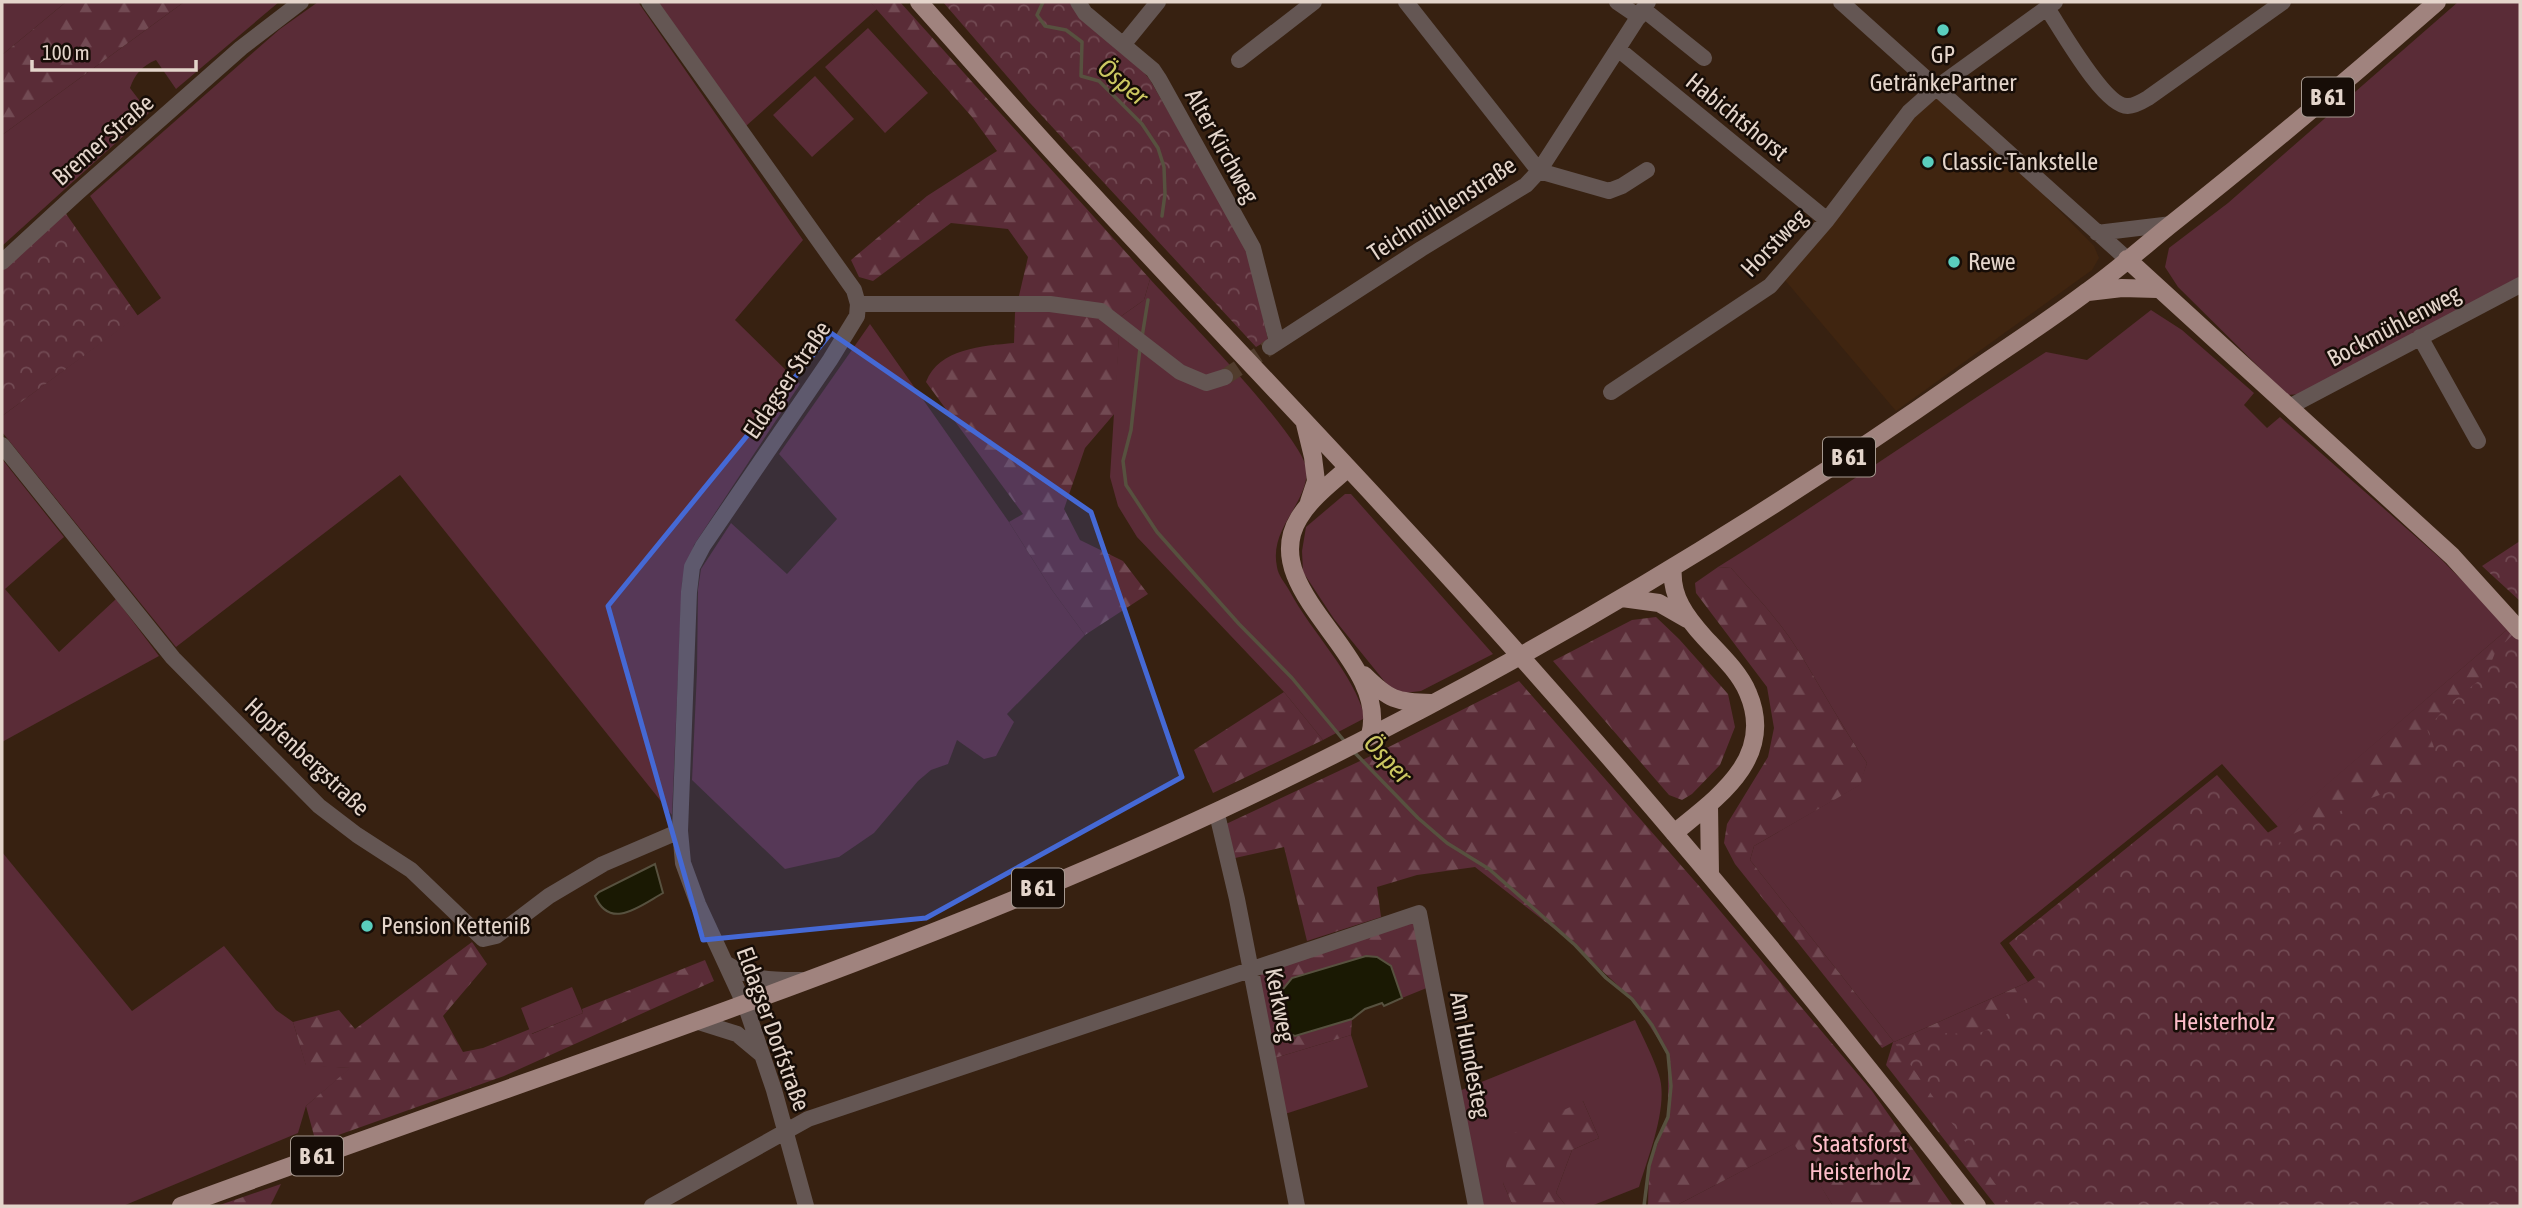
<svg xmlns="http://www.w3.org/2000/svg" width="2522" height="1208" viewBox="0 0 2522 1208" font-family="'Asap Condensed',sans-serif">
<defs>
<pattern id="forest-firs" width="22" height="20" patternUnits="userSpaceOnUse" patternTransform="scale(1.75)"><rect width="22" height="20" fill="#5a2c37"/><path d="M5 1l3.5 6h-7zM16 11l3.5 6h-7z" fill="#724a53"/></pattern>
<pattern id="park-crowns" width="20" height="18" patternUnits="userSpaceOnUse" patternTransform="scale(1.75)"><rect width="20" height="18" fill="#5a2c37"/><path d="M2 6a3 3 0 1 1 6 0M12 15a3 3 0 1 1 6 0" fill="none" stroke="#724a53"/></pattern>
</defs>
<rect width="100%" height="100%" fill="#372111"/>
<path fill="#402510" d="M 1937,98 L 2040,191 L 2094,246 L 2099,258 L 2092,270 L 1896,411 L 1784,279 L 1916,110 Z"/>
<path fill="#5a2c37" d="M 2,2 L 66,2 L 2,55 Z
M 184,2 L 279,2 L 176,89 L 156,60 C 142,66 135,74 130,88 L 149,113 L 2,246 L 2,135 Z
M 318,2 L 638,2 L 803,240 L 735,320 L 800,384 L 694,545 L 682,582 L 672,815 L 400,475 L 176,647 L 2,432 L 2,416 L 161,298 L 90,196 L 280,29 Z
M 658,2 L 870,2 L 877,9 L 746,126 Z
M 2458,2 L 2520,2 L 2520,297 L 2513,284 L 2301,394 L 2287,395 L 2178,287 L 2165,267 L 2169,248 L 2228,203 Z
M 868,28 L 928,93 L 885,133 L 825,67 Z
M 815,76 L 854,119 L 812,157 L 773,115 Z
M 1150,279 C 1177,309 1308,441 1307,472 C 1305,507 1269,529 1277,567 C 1278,575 1285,583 1289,590 C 1311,632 1354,673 1365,718 L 1323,740 L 1284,692 L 1137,537 L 1118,506 L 1110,477 L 1120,317 L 1144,300 Z
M 2151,310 L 2182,330 L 2254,393 L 2244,405 L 2267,428 L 2280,417 L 2440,558 L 2509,628 L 2278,827 L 2222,764 L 2000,943 L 2028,982 L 1894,1042 L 1750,860 L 1754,846 L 1859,785 L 1867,763 C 1842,727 1822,689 1799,652 C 1780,621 1755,595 1731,568 L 1718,567 C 1828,498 1936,423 2046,352 L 2087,360 Z
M 870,324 L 1009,522 L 1052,590 L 1085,635 L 1007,714 L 1014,722 L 996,756 L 984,759 L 957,740 L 948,764 L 931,770 L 918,781 L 874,833 L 839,857 L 785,869 L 692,780 L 697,671 L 698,589 L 701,569 L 731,523 L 787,574 L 837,519 L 779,454 Z
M 2,459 L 64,537 L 5,589 L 59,652 L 116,599 L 159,656 L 2,742 Z
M 1345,494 L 1351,494 L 1493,654 L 1421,691 L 1404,693 L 1389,687 L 1334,619 L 1303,572 L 1302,551 L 1306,527 Z
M 2,852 L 132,1011 L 224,946 L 276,1010 L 293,1022 L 306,1065 L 351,1068 L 306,1106 L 298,1133 L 123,1206 L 2,1206 Z
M 572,987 L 583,1013 L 531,1034 L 521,1008 Z
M 1635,1020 C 1643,1038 1653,1056 1659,1075 C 1669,1106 1648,1157 1639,1187 L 1591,1206 L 1566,1206 L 1556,1193 L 1572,1150 L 1599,1138 L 1583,1101 L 1503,1183 L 1513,1206 L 1481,1206 L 1459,1091 Z
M 1351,1035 L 1368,1087 L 1285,1114 L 1275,1058 Z
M 1795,1143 L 1833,1206 L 1679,1206 L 1679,1204 Z"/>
<path fill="url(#forest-firs)" d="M 66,2 L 184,2 L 2,135 L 2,55 Z
M 870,2 L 900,2 L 1150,279 L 1144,300 L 1120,317 L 1115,413 L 1085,448 L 1064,509 L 1080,540 L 1123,561 L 1148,594 L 1085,635 L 1052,590 L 1009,522 L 1023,514 L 926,382 C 939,348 983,346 1014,343 L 1015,313 L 1028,257 L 1008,229 L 951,223 L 873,281 L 859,277 L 851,260 L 927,196 L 997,151 L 972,117 Z
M 1718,567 L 1731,568 C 1755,595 1780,621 1799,652 C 1822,689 1842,727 1867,763 L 1860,785 L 1754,846 L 1750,860 L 1894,1042 L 2028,982 L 2277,827 L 2509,628 L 2520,642 L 2520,1206 L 1996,1206 L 1886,1065 L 1893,1042 L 1882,1048 L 1735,864 L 1724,843 L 1727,824 L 1768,757 L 1774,728 L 1767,687 L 1696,593 L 1695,583 Z
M 1656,617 L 1679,639 L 1728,694 L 1735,727 L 1720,765 L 1692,794 L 1682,800 L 1669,795 L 1553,661 L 1632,620 Z
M 1519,681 L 1700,887 L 1872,1091 L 1953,1206 L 1833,1206 L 1794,1144 L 1679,1204 L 1679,1206 L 1648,1206 L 1649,1166 L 1668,1117 L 1668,1054 L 1632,999 L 1575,945 L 1475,867 L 1417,875 L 1377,887 L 1381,917 L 1307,941 L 1284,847 L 1235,858 L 1226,824 L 1375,754 Z
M 1284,692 L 1323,740 L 1213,793 L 1194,750 Z
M 1416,921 L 1429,987 L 1402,998 L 1391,966 L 1295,1036 L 1352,1019 L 1351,1035 L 1275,1058 L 1258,979 L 1266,967 Z
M 472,942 L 487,964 L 443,1016 L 463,1052 L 483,1048 L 530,1029 L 532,1034 L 583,1013 L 582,1009 L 705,960 L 714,981 L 504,1076 L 316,1143 L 306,1106 L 350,1068 L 306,1066 L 293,1022 L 339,1010 L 355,1029 Z
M 1583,1101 L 1599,1138 L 1572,1150 L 1556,1193 L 1566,1206 L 1513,1206 L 1503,1183 L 1512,1134 Z
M 281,1184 L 270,1206 L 217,1206 Z"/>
<path fill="url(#park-crowns)" d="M 943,2 L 1074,2 L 1135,61 L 1150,80 L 1249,252 L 1268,340 L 1256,347 L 1030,103 Z
M 64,211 L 138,316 L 2,416 L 2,268 Z
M 2520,541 L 2520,601 L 2482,566 Z
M 2520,627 L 2520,1206 L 2011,1206 L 1894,1042 L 1922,1049 L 1941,1033 L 1972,1034 L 1982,1032 L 1991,1028 L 2025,998 L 2042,987 L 2009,943 L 2217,775 L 2279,845 L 2285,838 L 2357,803 L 2425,779 C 2443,761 2435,750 2427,729 L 2447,706 L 2486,675 L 2495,653 Z"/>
<path fill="#1a1903" stroke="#57513f" stroke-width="2" d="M 655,864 L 663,893 C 640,906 610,931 595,896 L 599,892 Z
M 1366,956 L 1377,957 L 1391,966 L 1402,998 L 1384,1006 L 1382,1003 L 1365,1009 L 1352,1019 L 1295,1036 L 1281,1031 L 1274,1000 L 1292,978 Z"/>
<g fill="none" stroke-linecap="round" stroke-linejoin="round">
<path stroke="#57513f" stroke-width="3.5" d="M 1043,2 L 1037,15 L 1045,26 L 1066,30 L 1082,42 L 1081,76 L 1099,81 L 1142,124 L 1158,148 L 1164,167 L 1165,194 L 1162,216
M 1142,337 L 1148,300
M 1140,348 L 1131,430 L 1123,461 L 1126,485 L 1157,532 L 1239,624 L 1292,678 L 1346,743
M 1354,752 L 1418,818 L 1447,843 L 1489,869 L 1575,945 L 1606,978 L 1632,999 L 1652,1025 L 1668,1054 L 1671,1086 L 1668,1117 L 1656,1143 L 1649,1166 L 1644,1206"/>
<path stroke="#513c2d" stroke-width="16" stroke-dasharray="16 8" stroke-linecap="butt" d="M 1225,377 L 1270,347"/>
<path stroke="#645653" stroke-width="16" d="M 649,2 L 854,290 L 858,304 L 857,316 L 830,360 L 703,546 L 692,567 L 689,592 L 680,831 L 683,863 L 698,904 L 747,1010 L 774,1090 L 806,1206
M 1078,2 L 1085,13 L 1153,70 L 1159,79 L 1253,248 L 1277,342
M 1406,2 L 1539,171
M 1617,2 L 1639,17
M 1841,2 L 2127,259
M 2047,8 C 2061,29 2105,108 2128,106 C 2134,106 2143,101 2148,98 L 2283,2
M 1643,9 L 1704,58
M 1123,45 L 1158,2
M 1618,49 L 1827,220
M 1239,60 L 1314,2
M 1539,171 L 1609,191 L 1622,186 L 1647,170
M 2097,233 L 2172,224
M 2,262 L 77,193 L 241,48 L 301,2
M 858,304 L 1050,304 L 1101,311 L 1180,372 L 1206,383 L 1225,377
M 2420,337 L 2478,441
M 1270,347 L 1421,249 L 1526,185 L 1539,171 L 1648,2
M 1611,392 L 1770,286 L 1827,220 L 1909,112 L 1936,88 L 2055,2
M 2289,407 L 2520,285
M 2,445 L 173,658 L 319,806 L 357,835 L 411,870 L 483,939 L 496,936 L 549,896 L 603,864 L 680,831
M 1217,814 L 1237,899 L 1297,1206
M 727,964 C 754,981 772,980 802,980
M 699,1022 L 737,1034 L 761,1054
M 652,1206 L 808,1119 L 1419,913 L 1476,1206"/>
<path stroke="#a0837e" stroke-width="18" d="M 919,2 C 971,60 1022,119 1075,176 C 1215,328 1359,476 1497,630 C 1664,816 1824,1009 1977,1206
M 2127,259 L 2452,556 L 2520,631
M 2088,292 L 2122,288 L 2157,289
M 1305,424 L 1313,457 L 1316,481 L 1309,502
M 1348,468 C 1331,483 1311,498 1299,518 C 1254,591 1391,658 1370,735
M 1673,567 C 1670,596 1686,617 1705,638 C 1720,654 1740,673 1748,693 C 1776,758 1717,798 1674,833
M 1622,598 L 1659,603 L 1687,619
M 1364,675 C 1389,700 1396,702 1431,703
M 1709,805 L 1710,874
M 181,1206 C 529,1077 885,966 1222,809 C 1480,688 1727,543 1960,380 C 2003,350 2047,322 2088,291 C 2116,271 2142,248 2169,226 C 2260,154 2349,79 2437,2"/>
</g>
<path fill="#4569d5" fill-opacity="0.2" stroke="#4569d5" stroke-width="5" stroke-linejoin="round" d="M 831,333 L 1091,512 L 1182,777 L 926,918 L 703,940 L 608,606 Z"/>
<g fill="#5acebe" stroke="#170d07" stroke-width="2.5">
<circle cx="1943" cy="30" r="7"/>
<circle cx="1928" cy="162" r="7"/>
<circle cx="1954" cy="262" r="7"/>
<circle cx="367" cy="926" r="7"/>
</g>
<g text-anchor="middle" stroke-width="5" stroke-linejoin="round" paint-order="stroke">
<g fill="#170d07" stroke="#a69990" stroke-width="2">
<rect x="2302" y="77.5" width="52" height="39" rx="5"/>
<rect x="1823" y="437.5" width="52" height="39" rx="5"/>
<rect x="1012" y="868.5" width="52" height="39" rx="5"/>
<rect x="291" y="1136.5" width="52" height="39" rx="5"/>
</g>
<g font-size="23" font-weight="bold" fill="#e4d5cb">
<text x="2328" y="105">B 61</text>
<text x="1849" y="465">B 61</text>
<text x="1038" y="896">B 61</text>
<text x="317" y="1164">B 61</text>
</g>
<g font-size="24" fill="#e4d5cb" stroke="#170d07" text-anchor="start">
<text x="1943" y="63" text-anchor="middle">GP<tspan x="1943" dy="28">GetränkePartner</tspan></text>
<text x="1942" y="170">Classic-Tankstelle</text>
<text x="1968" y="270">Rewe</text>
<text x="381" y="934">Pension Ketteniß</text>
</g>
<g font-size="24" fill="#e4d5cb" stroke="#170d07">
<text transform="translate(1737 117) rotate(39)" y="8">Habichtshorst</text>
<text transform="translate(103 140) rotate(-41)" y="8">Bremer Straße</text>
<text transform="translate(1222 146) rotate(61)" y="8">Alter Kirchweg</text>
<text transform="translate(1442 209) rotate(-33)" y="8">Teichmühlenstraße</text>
<text transform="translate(1774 243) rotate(-46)" y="8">Horstweg</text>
<text transform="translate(2394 326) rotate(-28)" y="8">Bockmühlenweg</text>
<text transform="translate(787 380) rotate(-56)" y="8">Eldagser Straße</text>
<text transform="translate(307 757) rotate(43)" y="8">Hopfenbergstraße</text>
<text transform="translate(1280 1005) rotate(79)" y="8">Kerkweg</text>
<text transform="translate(773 1029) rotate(70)" y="8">Eldagser Dorfstraße</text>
<text transform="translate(1470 1055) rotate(79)" y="8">Am Hundesteg</text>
</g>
<g font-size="24" fill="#fdbdc9" stroke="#170d07">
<text x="2224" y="1030">Heisterholz</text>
<text x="1860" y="1152">Staatsforst<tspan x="1860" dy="28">Heisterholz</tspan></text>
</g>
<g font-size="26" font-style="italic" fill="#cbc761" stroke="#170d07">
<text transform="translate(1123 82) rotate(40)" y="9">Ösper</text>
<text transform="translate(1388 759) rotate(47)" y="9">Ösper</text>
</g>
</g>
<rect width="2522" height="1208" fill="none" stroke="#e4d5cb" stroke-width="7"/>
<path d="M32 60v10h164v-10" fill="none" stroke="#e4d5cb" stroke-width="3.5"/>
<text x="42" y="60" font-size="21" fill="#e4d5cb" stroke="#170d07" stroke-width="5" paint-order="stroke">100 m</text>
</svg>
